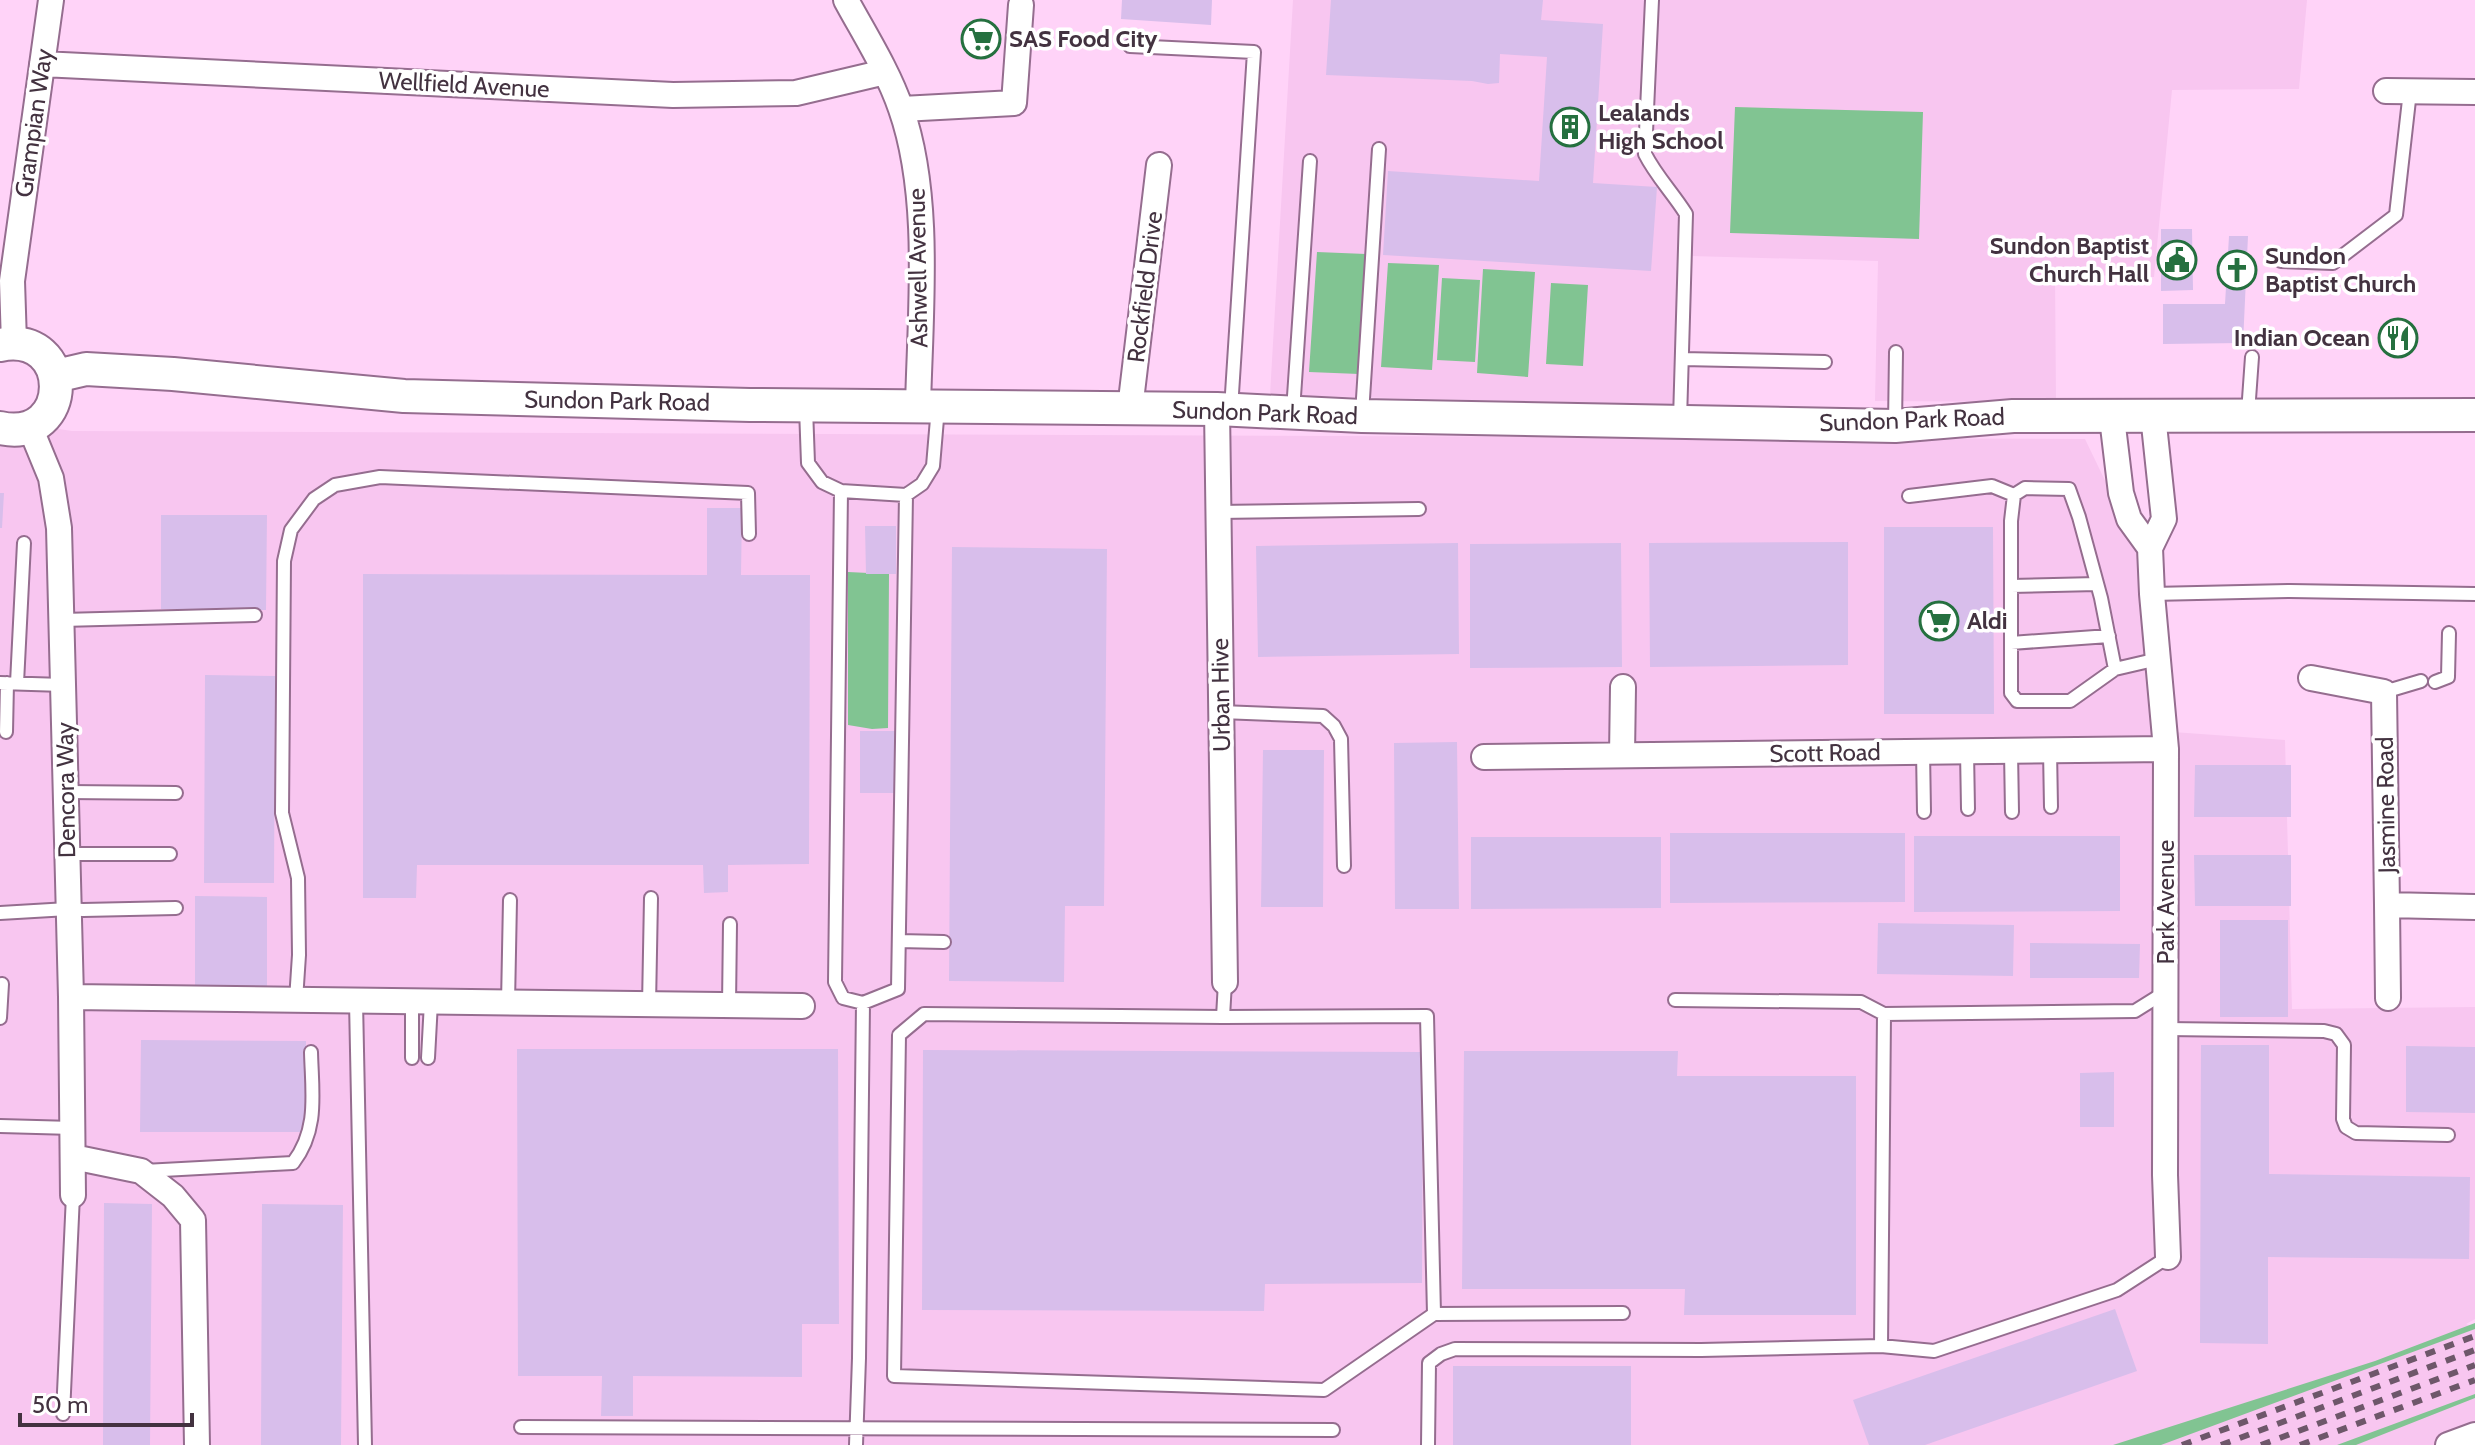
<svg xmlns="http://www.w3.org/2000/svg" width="2475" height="1445" viewBox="0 0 2475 1445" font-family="Cabin,sans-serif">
<rect width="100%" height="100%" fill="#ffd3f8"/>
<path fill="#f8c6f0" d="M 1293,0 L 2307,0 L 2299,89 L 2172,90 L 2154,277 L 2055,274 L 2056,402 L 1875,401 L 1878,261 L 1691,256 L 1685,405 L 1270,395 Z
M 0,420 L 72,431 L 2085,439 L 2139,551 L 2159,731 L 2285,740 L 2292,1009 L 2475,1007 L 2475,1319 L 2466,1324 L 2475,1328 L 2475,1445 L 0,1445 Z"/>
<path fill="#81c492" d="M 1735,107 L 1923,112 L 1919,239 L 1730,233 Z
M 1317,252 L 1366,254 L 1359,374 L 1309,372 Z
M 1388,263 L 1439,265 L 1432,370 L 1381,367 Z
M 1483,269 L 1535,272 L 1528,377 L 1477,373 Z
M 1442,278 L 1480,280 L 1475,362 L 1437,360 Z
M 1551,283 L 1588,285 L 1583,366 L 1546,364 Z
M 848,572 L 889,574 L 888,728 L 872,729 L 848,725 Z
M 2475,1323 L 2475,1329 L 2161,1445 L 2113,1445 L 2375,1361 Z
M 2475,1394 L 2475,1398 L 2356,1445 L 2337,1445 Z"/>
<path fill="#d8beeb" d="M 1122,0 L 1212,0 L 1211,25 L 1121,19 Z
M 1331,0 L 1543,0 L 1541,20 L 1603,24 L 1593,183 L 1657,187 L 1651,271 L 1383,255 L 1388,171 L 1539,181 L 1547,57 L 1500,54 L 1499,83 L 1488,84 L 1472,81 L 1326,75 Z
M 2161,229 L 2192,229 L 2193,290 L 2161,291 Z
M 2229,236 L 2248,236 L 2243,343 L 2163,344 L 2163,304 L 2225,304 Z
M 0,493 L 4,493 L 2,528 L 0,528 Z
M 707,508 L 742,508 L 741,575 L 810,575 L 809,864 L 728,865 L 728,892 L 704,893 L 703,865 L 417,865 L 416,898 L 363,898 L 363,574 L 707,575 Z
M 161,515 L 267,515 L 266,610 L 161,609 Z
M 865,526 L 896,526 L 896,574 L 866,574 Z
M 1884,527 L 1993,527 L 1994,714 L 1884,714 Z
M 1848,542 L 1848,665 L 1650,667 L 1649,543 Z
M 1458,543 L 1459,654 L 1258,657 L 1256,546 Z
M 1621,543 L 1622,667 L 1470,668 L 1470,544 Z
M 952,547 L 1107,549 L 1104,906 L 1065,906 L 1064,982 L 949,981 Z
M 205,675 L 275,676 L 274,883 L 204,883 Z
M 860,731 L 897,731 L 897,793 L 860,793 Z
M 1457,742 L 1459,909 L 1395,909 L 1394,743 Z
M 1263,750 L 1324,750 L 1323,907 L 1261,907 Z
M 2195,765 L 2291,765 L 2291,817 L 2194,817 Z
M 1670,833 L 1905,833 L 1905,902 L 1670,903 Z
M 1914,836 L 2120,836 L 2120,911 L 1914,912 Z
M 1471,837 L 1661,837 L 1661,908 L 1471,909 Z
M 2194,855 L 2291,855 L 2291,906 L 2195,906 Z
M 195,896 L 267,897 L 267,988 L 195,987 Z
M 2220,920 L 2288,920 L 2288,1017 L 2220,1017 Z
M 1878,923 L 2014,925 L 2013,976 L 1877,974 Z
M 2030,943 L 2140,944 L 2139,978 L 2030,978 Z
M 141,1040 L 306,1041 L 306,1132 L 140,1132 Z
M 2201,1045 L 2269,1045 L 2269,1174 L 2470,1177 L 2469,1259 L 2268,1257 L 2268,1344 L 2200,1343 Z
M 2406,1046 L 2475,1047 L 2475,1113 L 2406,1112 Z
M 517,1049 L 838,1049 L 839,1324 L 802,1324 L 802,1377 L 633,1376 L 633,1416 L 601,1416 L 602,1376 L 518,1376 Z
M 923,1050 L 1423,1052 L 1422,1283 L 1265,1284 L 1264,1311 L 922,1310 Z
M 1464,1051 L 1678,1051 L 1677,1076 L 1856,1076 L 1856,1315 L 1684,1315 L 1685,1289 L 1462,1289 Z
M 2114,1072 L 2114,1127 L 2080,1127 L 2080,1073 Z
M 104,1203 L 152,1204 L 150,1445 L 103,1445 Z
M 262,1204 L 343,1205 L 341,1445 L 261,1445 Z
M 2115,1309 L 2137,1371 L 1925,1445 L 1869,1445 L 1853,1400 Z
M 1453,1366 L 1631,1366 L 1631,1445 L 1453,1445 Z"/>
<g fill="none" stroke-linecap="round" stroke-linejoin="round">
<defs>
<path id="lane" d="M 1652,0 L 1645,154 C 1656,176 1673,193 1686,214 L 1680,420
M 1130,46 L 1254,52 L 1231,409
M 2281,261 L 2333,263 L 2396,215 L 2410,91
M 1682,359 L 1825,362
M 806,408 L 808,463 L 822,482 L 841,491 L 906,495 L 922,484 L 933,466 L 938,407
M 1293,411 L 1310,161
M 2248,413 L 2252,357
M 1362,414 L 1379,149
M 1895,425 L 1896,352
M 841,491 L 835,982 L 843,998 L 863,1003 L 898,989 L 906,495
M 1909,496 L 1992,486 L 2014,495
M 1218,512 L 1419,509
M 2011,586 L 2097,584
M 2152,594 L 2290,591 L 2475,594
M 62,620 L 255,615
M 2011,643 L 2109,636
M 2115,669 L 2101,598 L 2079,517 L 2069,489 L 2025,488 L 2014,495 L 2011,521 L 2011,693 L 2017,701 L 2070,701 L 2115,669 L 2158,659
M 2435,682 L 2448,677 L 2449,633
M 0,683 L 63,685
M 17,683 L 24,543
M 2384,692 L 2421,681
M 1221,712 L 1323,716 L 1334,726 L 1341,739 L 1344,866
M 6,732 L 7,683
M 2050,750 L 2051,807
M 1923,751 L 1924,812
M 1967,751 L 1968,809
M 2011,751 L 2012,812
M 67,792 L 176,793
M 68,854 L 170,854
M 0,913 L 68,909 L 83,910 L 176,908
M 899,941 L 944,942
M 2167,991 L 2135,1011 L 1884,1014 L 1881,1346 L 1934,1351 L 2117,1290 L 2168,1257
M 296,1000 L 299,955 L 298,878 L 282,813 L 284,561 L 291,530 L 314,499 L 335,485 L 380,477 L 748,493 L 749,534
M 1675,1000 L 1861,1002 L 1884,1014
M 356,1001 L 365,1445
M 412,1002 L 412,1058
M 508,1003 L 510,900
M 649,1005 L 651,898
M 729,1005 L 730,924
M 1223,1017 L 1427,1016 L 1434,1314 L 1324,1390 L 894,1376 L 899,1035 L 924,1014 L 1223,1017 L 1225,982
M 0,1018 L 2,984
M 2166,1029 L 2324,1031 L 2336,1034 L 2344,1045 L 2343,1119 L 2346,1127 L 2356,1133 L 2448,1135
M 428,1058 L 431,1002
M 0,1126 L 73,1128
M 144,1171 L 293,1163 C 319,1129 312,1093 311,1052
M 1434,1314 L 1623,1313
M 63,1414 L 73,1195
M 521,1427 L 1333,1430
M 856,1445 L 859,1358 L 863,1003
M 1428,1445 L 1429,1363 L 1441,1354 L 1455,1349 L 1701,1350 L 1881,1346"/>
<path id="street" d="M 846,0 C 865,35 888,71 901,109 C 932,197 920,314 918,407
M 42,64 L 673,95 L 796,93 L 885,72
M 2386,91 L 2475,92
M 902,109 L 1014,103 L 1021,5
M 14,343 L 12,281 L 51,0
M 1130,409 L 1159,165
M 1217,409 L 1225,982
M 2153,415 L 2164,519 L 2150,548 L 2152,594 L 2166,749 L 2165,1175 L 2168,1257
M 2112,418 L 2121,493 L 2129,519 L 2150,548
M 30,427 L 51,478 L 59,528 L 71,997 L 73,1195
M 2311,678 L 2384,692 L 2387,905 L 2475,907
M 1622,755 L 1623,687
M 1484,757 L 2166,749
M 2387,905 L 2388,998
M 71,997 L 802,1006
M 73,1157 L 141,1171 L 173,1196 L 193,1220 L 197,1445
M 2448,1445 L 2475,1435"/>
<path id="secondary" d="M 0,345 C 75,330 74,444 0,428
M 56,376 L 86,369 L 173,374 L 404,396 L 750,405 L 1217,409 L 1362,416 L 1895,426 L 2013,416 L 2475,415"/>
</defs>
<use href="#lane" stroke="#956d8f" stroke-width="16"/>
<use href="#street" stroke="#956d8f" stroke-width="28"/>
<use href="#secondary" stroke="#956d8f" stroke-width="36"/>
<use href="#lane" stroke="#fff" stroke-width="12"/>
<use href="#street" stroke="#fff" stroke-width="24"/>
<use href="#secondary" stroke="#fff" stroke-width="32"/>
<path stroke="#6e576a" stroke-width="6" stroke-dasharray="10 10" stroke-linecap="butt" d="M 2182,1445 L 2475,1336
M 2221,1445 L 2475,1350
M 2261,1445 L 2475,1365
M 2300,1445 L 2475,1380"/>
</g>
<defs>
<symbol id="supermarket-ring" viewBox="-11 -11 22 22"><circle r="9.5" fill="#fff" stroke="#25703f" stroke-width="1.5"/><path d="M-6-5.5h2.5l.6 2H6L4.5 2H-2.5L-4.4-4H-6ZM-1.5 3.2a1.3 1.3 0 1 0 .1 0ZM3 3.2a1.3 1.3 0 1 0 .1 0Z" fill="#25703f"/></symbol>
<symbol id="building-ring" viewBox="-11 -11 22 22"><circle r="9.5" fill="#fff" stroke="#25703f" stroke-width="1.5"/><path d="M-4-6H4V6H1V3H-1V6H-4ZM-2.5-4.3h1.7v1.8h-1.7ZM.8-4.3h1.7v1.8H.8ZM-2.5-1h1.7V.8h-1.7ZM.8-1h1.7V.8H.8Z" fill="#25703f"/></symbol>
<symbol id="civic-ring" viewBox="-11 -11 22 22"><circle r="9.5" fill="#fff" stroke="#25703f" stroke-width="1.5"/><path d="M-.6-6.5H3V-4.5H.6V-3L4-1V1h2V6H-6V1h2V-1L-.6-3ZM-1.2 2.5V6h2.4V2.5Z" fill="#25703f"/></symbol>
<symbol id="church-ring" viewBox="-11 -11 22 22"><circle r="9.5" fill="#fff" stroke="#25703f" stroke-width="1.5"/><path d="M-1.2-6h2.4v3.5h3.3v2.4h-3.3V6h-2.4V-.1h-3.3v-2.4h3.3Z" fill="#25703f"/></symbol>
<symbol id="restaurant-ring" viewBox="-11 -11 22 22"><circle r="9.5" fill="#fff" stroke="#25703f" stroke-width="1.5"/><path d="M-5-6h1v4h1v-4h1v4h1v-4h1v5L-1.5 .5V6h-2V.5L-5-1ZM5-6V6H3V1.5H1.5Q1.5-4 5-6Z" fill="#25703f"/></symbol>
</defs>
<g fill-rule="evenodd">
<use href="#supermarket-ring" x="959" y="17" width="44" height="44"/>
<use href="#building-ring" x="1548" y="105" width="44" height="44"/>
<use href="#civic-ring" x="2155" y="238" width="44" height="44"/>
<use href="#church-ring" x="2215" y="248" width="44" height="44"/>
<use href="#restaurant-ring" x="2376" y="316" width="44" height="44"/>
<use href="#supermarket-ring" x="1917" y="599" width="44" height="44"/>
</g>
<g text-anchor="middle" stroke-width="7" stroke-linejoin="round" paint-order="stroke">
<g font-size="24" font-weight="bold" fill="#433240" stroke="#fff" text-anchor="start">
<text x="1009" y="47">SAS Food City</text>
<text x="1598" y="121">Lealands<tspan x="1598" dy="28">High School</tspan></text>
<text x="2149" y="254" text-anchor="end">Sundon Baptist<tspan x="2149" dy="28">Church Hall</tspan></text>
<text x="2265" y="264">Sundon<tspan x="2265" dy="28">Baptist Church</tspan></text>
<text x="2370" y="346" text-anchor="end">Indian Ocean</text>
<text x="1967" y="629">Aldi</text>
</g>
<g font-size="24" fill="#433240" stroke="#fff">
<text transform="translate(464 85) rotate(3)" y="8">Wellfield Avenue</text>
<text transform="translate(34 123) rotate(-82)" y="8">Grampian Way</text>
<text transform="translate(918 268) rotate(-91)" y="8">Ashwell Avenue</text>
<text transform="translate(1145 287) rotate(-83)" y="8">Rockfield Drive</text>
<text transform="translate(617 401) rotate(1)" y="8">Sundon Park Road</text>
<text transform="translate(1265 413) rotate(2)" y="8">Sundon Park Road</text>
<text transform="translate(1912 420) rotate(-2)" y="8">Sundon Park Road</text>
<text transform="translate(1221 695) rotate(-91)" y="8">Urban Hive</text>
<text transform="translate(1825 753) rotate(-1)" y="8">Scott Road</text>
<text transform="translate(66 790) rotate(-91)" y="8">Dencora Way</text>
<text transform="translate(2386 805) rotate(-91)" y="8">Jasmine Road</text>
<text transform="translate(2166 902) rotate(-90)" y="8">Park Avenue</text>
</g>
</g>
<path d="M20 1413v12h172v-12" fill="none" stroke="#433240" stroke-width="4"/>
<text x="32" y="1413" font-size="24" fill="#433240" stroke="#ffffff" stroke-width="6" paint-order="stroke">50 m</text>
</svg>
